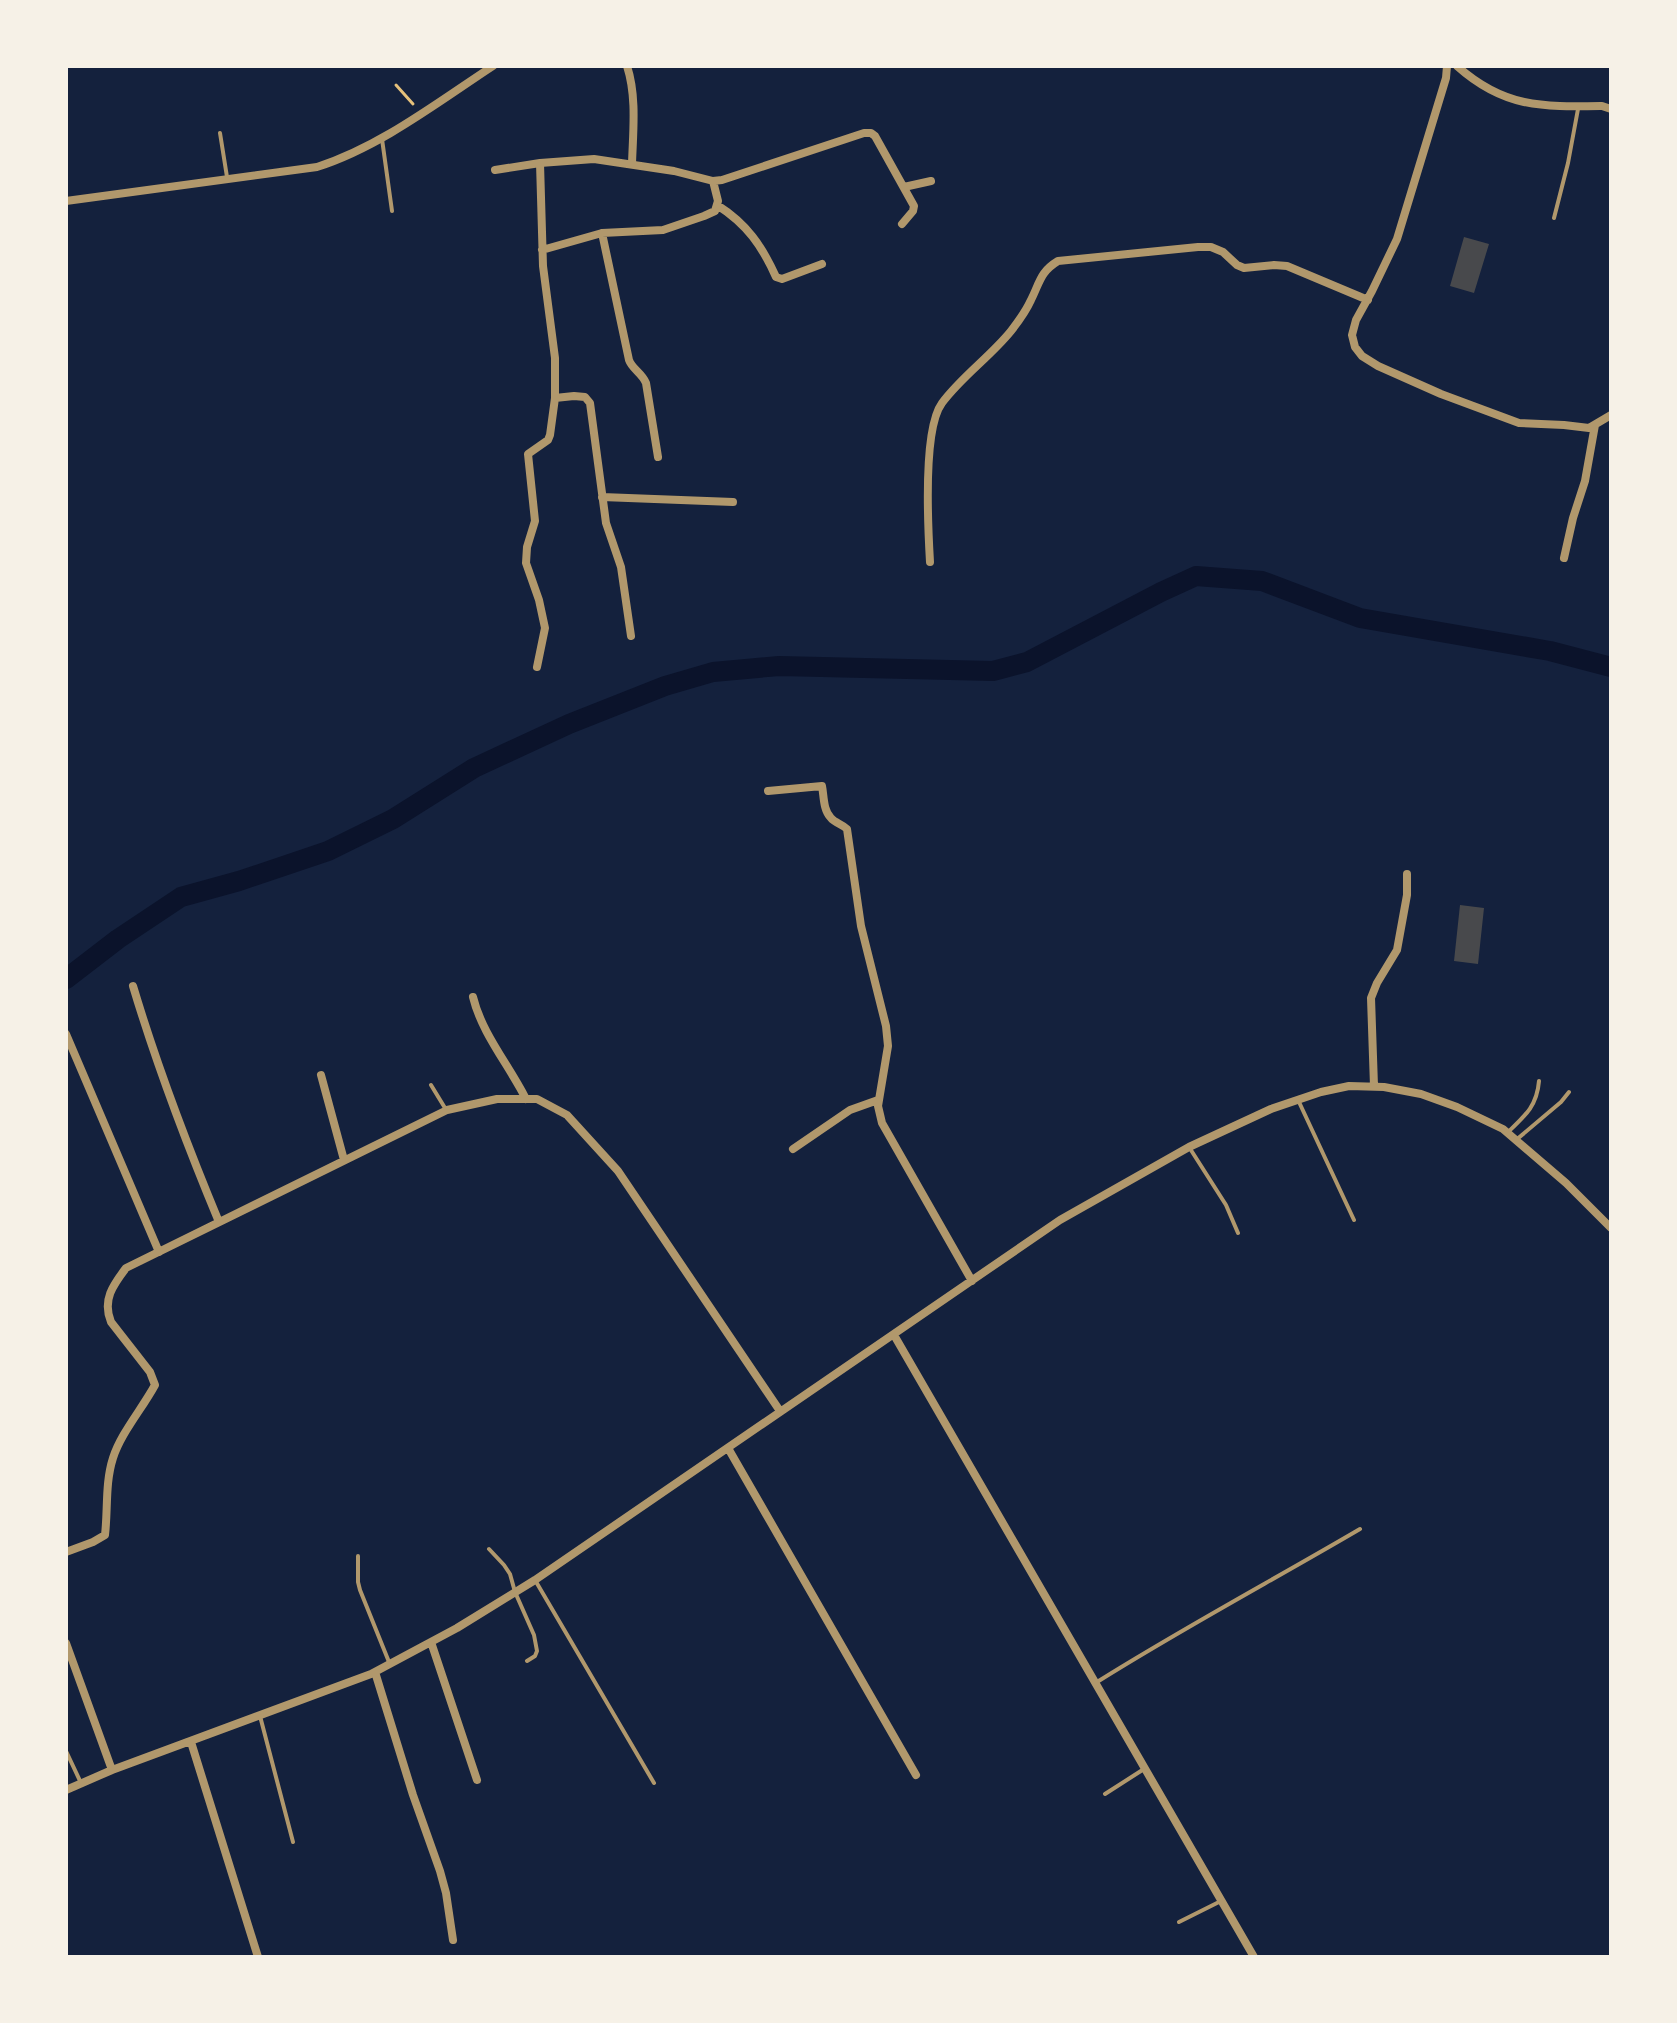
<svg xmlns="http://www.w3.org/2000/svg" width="1677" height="2023" viewBox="0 0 1677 2023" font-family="Georgia,serif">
<rect width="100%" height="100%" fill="#14213d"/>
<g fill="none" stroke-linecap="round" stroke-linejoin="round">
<path stroke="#0b132b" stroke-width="20" d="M 66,979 L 118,939 L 181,897 L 239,881 L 328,851 L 393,819 L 474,768 L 569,724 L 665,686 L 713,672 L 779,666 L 993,671 L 1027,662 L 1161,592 L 1196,576 L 1262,581 L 1360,618 L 1550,651 L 1611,667"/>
</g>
<path fill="#48494c" d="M 1464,237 L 1489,244 L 1474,293 L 1450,286 Z
M 1460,905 L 1484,908 L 1478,964 L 1454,961 Z"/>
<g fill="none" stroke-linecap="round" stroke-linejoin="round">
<path stroke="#e5c07b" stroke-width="3" d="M 396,85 L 413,104"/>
<path stroke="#b1986c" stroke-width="4" d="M 220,133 L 227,177
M 382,139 L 392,211
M 1554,218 L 1568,163 L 1578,109
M 431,1085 L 445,1108
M 1299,1102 L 1354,1220
M 1507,1133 C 1525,1116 1537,1106 1539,1081
M 1516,1140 L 1561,1102 L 1569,1092
M 1189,1147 L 1226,1205 L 1238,1233
M 489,1549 L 504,1565 L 510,1574 L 515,1592 L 534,1635 L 537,1651 L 535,1656 L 527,1661
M 358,1556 L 358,1582 L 360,1590 L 389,1662
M 535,1580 L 654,1783
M 1097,1682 C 1183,1628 1273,1580 1360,1529
M 260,1716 L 293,1842
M 66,1751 L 81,1783
M 1105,1794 L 1144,1769
M 1179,1922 L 1221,1901"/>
<path stroke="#b1986c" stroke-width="8" d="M 627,66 C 637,97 633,131 632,164
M 1447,66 L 1446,78 L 1397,239 L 1372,291 L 1356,320 L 1352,335 L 1355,347 L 1362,356 L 1378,366 L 1441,394 L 1519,423 L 1564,425 L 1589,428 L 1611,415
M 1457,66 C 1504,108 1542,107 1602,106 L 1611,109
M 495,170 L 540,163 L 594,159 L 674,171 L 713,181 L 722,180 L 864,133 L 871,133 L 875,136 L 914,206 L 913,211 L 902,224
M 904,187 L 931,181
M 66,201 L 317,167 C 380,147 438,102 493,66
M 717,205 C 747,224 762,246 776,277 L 782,279 L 822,264
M 602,233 L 629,360 C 632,369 642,373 646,383 L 658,457
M 542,250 L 602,233 L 663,230 L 704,216 L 715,211 L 718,201 L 713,181
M 555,398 L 574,396 L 585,397 L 590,403 L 606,523 L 621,567 L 631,636
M 602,497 L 733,502
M 1564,558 L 1573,518 L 1585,481 L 1595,425
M 930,562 C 928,528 923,429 942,403 C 962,376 990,357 1011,331 C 1018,322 1026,311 1031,300 C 1040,282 1040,272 1058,261 L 1198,247 L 1211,247 L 1223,252 L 1237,265 L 1244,268 L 1274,265 L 1287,266 L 1368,300
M 537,667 L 545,628 L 539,600 L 526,563 L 527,547 L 535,521 L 528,454 L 548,440 L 550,435 L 555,398 L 555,358 L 543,266 L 540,163
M 768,791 L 822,786 C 824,796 823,810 831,818 C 835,823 842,824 847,829 L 861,926 L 886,1026 L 888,1046 L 878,1106 L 882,1123 L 972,1281
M 133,986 C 157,1066 187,1145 219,1222
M 473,997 C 482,1034 509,1065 526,1099
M 66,1034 L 159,1252
M 321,1075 L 344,1160
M 1374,1086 L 1371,998 L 1377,983 L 1397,950 L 1407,895 L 1407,874
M 793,1149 L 850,1110 L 878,1100
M 894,1335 L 1254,1957
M 728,1448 L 916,1775
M 66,1552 L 93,1542 L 105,1535 C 108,1509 105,1483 113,1458 C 121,1433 142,1409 155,1385 L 150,1372 L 111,1322 C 102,1300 113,1285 126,1268 L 447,1110 L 497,1099 L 537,1099 L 567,1115 L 618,1171 L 780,1411
M 431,1642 L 477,1780
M 66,1643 L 112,1770
M 375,1672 L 413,1795 L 440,1871 L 446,1893 L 453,1940
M 191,1742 L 258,1957
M 66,1790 L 112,1770 L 371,1674 L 457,1628 L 535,1580 L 1060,1220 L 1189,1147 L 1271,1109 L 1321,1092 L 1349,1086 L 1384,1087 L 1421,1094 L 1457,1107 L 1503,1129 L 1566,1183 L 1611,1228"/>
</g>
<rect width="1677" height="2023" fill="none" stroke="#f6f1e7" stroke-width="136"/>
</svg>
